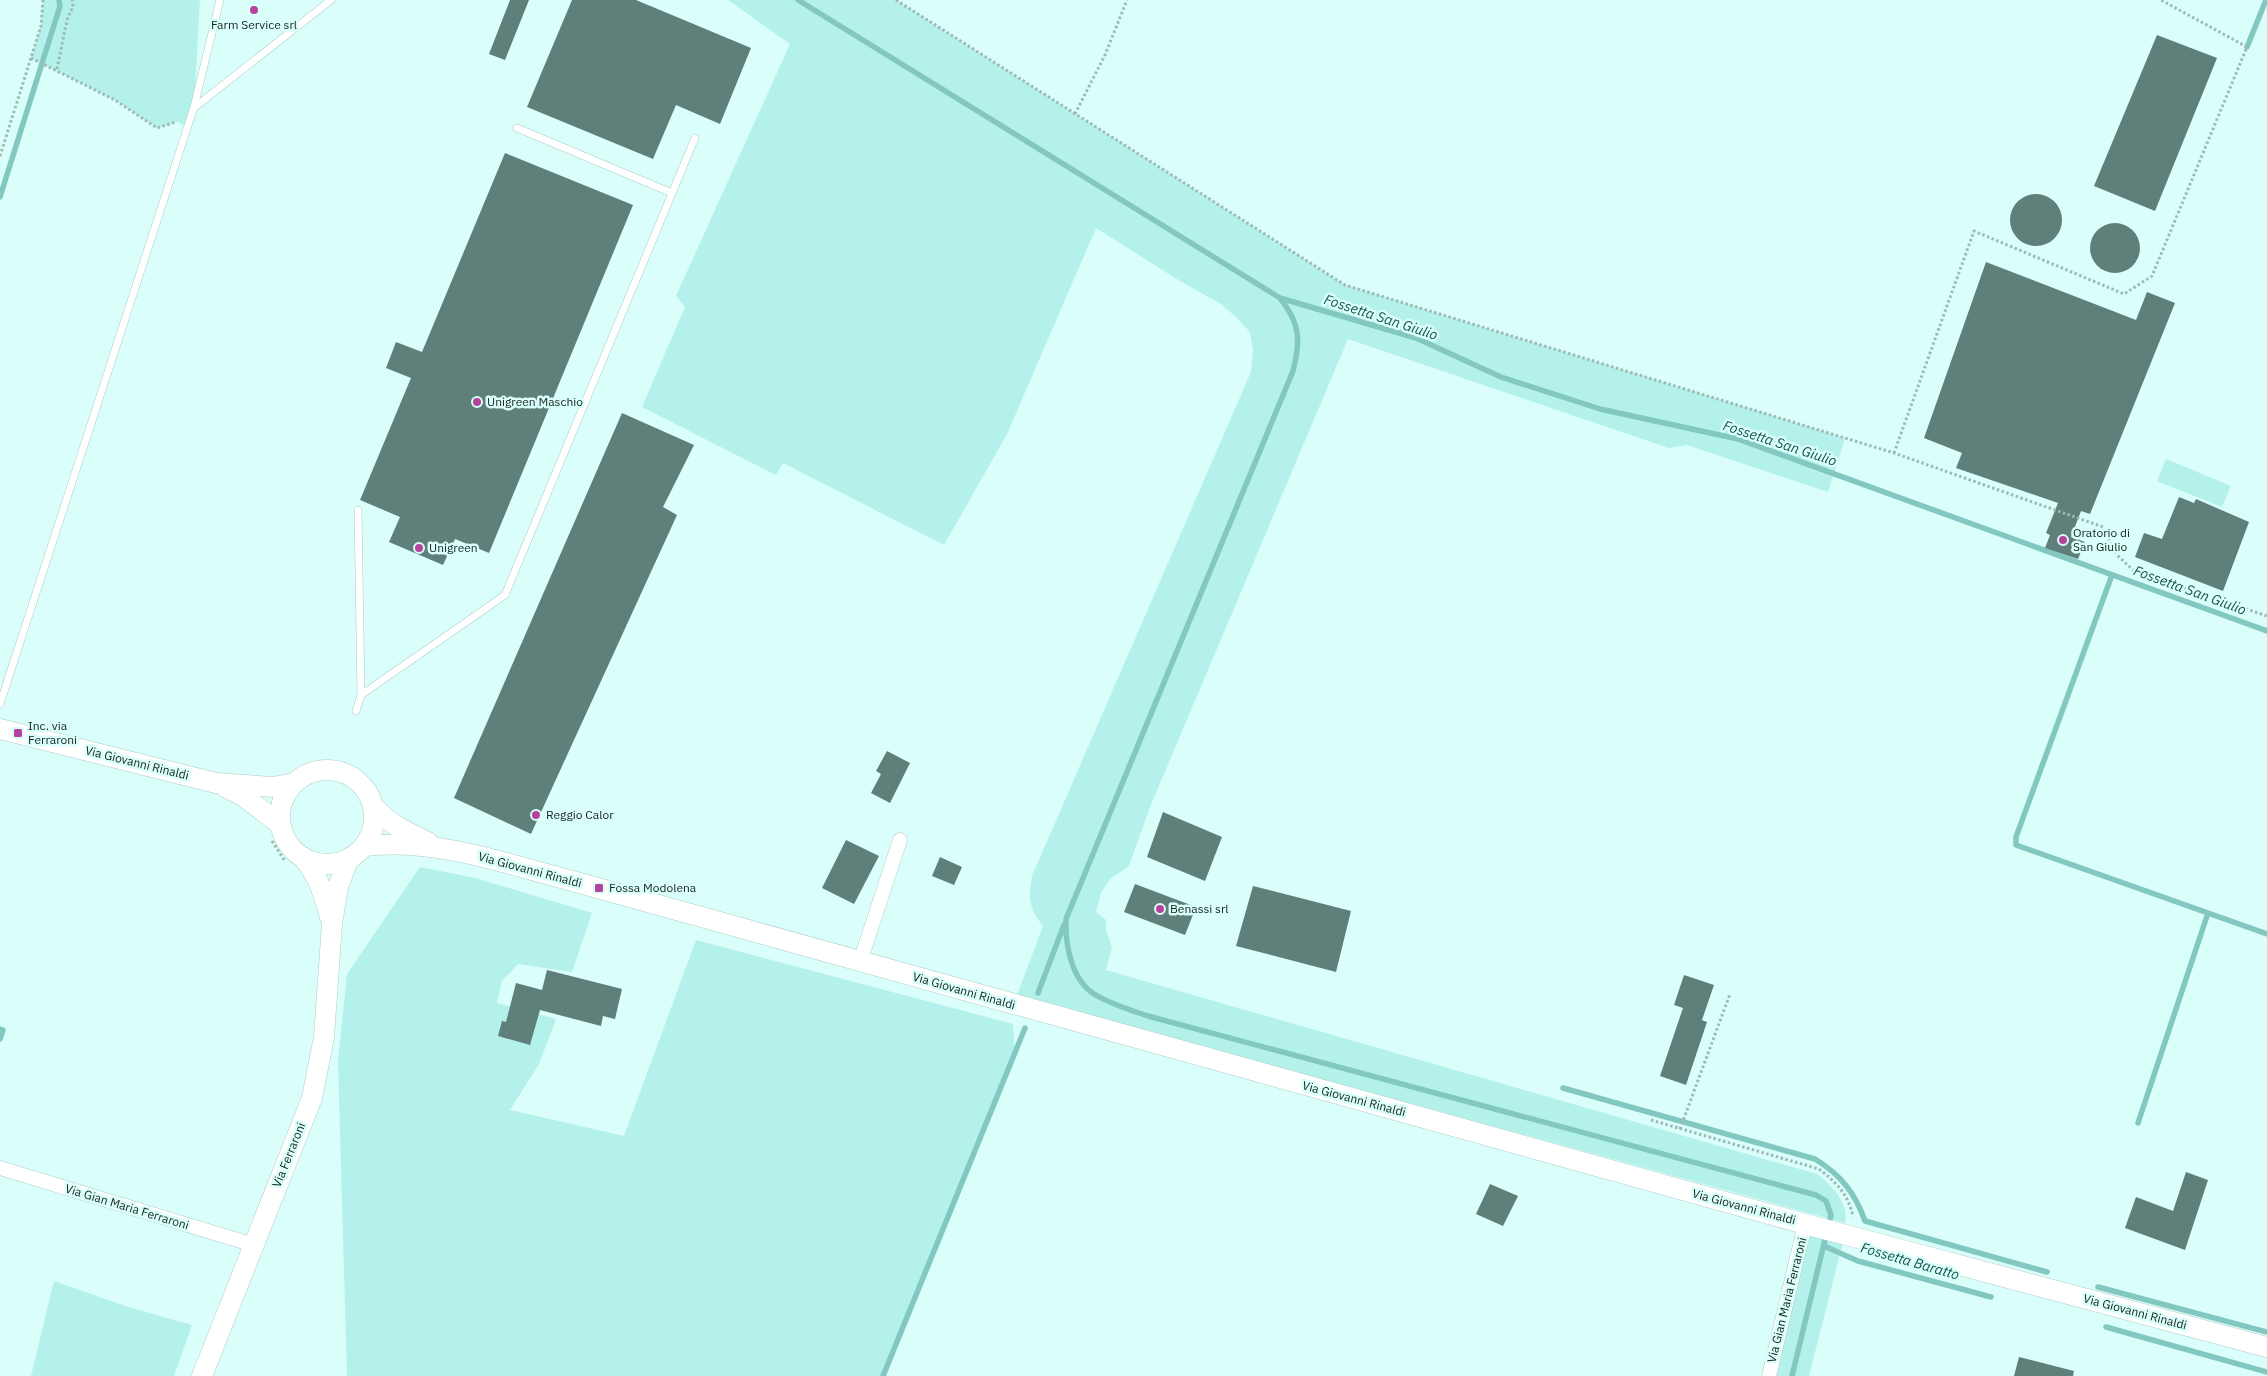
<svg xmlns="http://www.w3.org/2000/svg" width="2267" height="1376" viewBox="0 0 2267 1376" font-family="'IBM Plex Sans',sans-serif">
<rect width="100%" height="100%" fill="#dafef9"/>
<path fill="#b3f1ea" d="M 43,0 L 200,0 L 194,107 L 188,127 L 178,122 L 157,128 L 115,100 L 31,58 L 41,26 Z
M 728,0 L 896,0 L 1345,285 L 1845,438 L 1828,492 L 1687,445 L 1669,448 L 1348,339 L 1150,807 L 1129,866 L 1110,879 L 1101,893 L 1096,912 L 1106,920 L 1106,931 L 1112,947 L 1106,970 L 1817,1174 C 1832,1186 1849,1202 1845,1223 L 1017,995 L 1043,926 C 1029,907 1028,900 1032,876 L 1251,372 L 1253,350 L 1250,332 L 1237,318 L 1221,304 L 1180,281 L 1096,228 L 1007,434 L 944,545 L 783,463 L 776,475 L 642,407 L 685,307 L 676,296 L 790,44 Z
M 2166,459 L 2231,486 L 2222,507 L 2157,481 Z
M 420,867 L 475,878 L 592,913 L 572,972 L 518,964 L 502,981 L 497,1003 L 556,1019 L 539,1064 L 510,1110 L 624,1136 L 696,940 L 1013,1024 L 1015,1055 L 883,1376 L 347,1376 L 338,1061 L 347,974 Z
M 1810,1235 L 1843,1242 L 1809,1376 L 1775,1376 Z
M 54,1281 L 128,1307 L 192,1325 L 174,1376 L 31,1376 Z"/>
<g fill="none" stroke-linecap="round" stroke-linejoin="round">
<path stroke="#82c8c1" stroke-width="5.5" d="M 798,0 L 1280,298 C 1300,323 1301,340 1293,371 L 1066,919 C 1065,944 1071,979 1094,994 C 1110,1004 1130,1010 1148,1016 L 1816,1195 L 1826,1201 L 1831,1215 L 1792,1376
M 2247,47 L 2266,0
M 0,197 L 60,6 L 59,0
M 1280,298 L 1416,338 L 1501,377 L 1600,409 L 1738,439 L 2267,631
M 2112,575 L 2016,837 L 2016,845 L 2267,934
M 1038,993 L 1064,925
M 0,1029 L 3,1030 L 0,1039
M 1563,1088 L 1815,1159 C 1841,1175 1855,1193 1865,1221 L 2047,1272
M 2138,1123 L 2208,913
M 1824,1246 L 1858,1261 L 1991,1297
M 2098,1287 L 2267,1332
M 2106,1327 L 2267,1372
M 883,1376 L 1025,1028"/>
</g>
<path fill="#5f7f7b" d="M 510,0 L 529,0 L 505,60 L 489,54 Z
M 572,0 L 636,0 L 751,48 L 720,124 L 676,105 L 653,159 L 527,107 Z
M 2157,35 L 2217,58 L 2155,211 L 2094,186 Z
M 505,153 L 633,205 L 489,553 L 455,539 L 443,565 L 389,542 L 400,517 L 360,500 L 411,378 L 386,368 L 396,342 L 422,352 Z
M2010 220a26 26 0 1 1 52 0a26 26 0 1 1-52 0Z
M2090 248a25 25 0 1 1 50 0a25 25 0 1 1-50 0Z
M 1986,262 L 2136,320 L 2147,292 L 2175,303 L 2090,514 L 2081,511 L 2071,537 L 2085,542 L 2078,559 L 2045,548 L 2050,535 L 2046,533 L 2058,503 L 1956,468 L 1962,453 L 1924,438 Z
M 622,413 L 694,445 L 663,507 L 677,515 L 531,834 L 454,798 Z
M 2179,497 L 2194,503 L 2196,499 L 2249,522 L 2223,591 L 2135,557 L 2144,533 L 2162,539 Z
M 887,751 L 910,763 L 890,803 L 871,793 L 881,774 L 876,771 Z
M 1163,812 L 1222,837 L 1205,881 L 1147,857 Z
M 846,840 L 879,856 L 854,904 L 822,888 Z
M 940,857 L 962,867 L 954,885 L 932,876 Z
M 1135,884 L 1196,907 L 1185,935 L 1124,912 Z
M 1253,886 L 1351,911 L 1336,972 L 1236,946 Z
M 547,970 L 622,989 L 615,1019 L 603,1016 L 601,1026 L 540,1010 L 530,1045 L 498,1036 L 502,1021 L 506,1022 L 516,983 L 542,990 Z
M 1684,975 L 1714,985 L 1702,1020 L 1707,1022 L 1686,1085 L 1660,1076 L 1683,1008 L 1674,1005 Z
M 2186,1172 L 2208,1180 L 2185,1250 L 2125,1228 L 2136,1197 L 2173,1211 Z
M 1490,1184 L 1518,1196 L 1503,1226 L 1476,1214 Z
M 2019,1357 L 2074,1371 L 2073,1376 L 2014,1376 Z"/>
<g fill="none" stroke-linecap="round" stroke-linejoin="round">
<defs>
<path id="lane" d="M 195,107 L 331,0
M 517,128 L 672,193
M 361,695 L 505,595 L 695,138
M 0,704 L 194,107 L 220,0
M 356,711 L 361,695 L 358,510"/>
<path id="street" d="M 860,962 L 900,840
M 0,1168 L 254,1245
M 1769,1376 L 1805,1224"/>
<path id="secondary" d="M 0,729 L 216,783 L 273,787 L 295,783
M280 817a47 47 0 1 1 94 0a47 47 0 1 1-94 0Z
M 227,788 L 243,796 L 281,825
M 373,806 C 389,824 407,832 428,842
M 365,846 C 437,838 507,864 576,882 L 1805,1224 L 2267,1347
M 303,857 C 318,876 324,894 330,917
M 202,1376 L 312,1098 L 324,1037 L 332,924 L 338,887 L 349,858"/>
</defs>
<use href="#lane" stroke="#abcdc9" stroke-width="8"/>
<use href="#street" stroke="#abcdc9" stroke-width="15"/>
<use href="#secondary" stroke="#abcdc9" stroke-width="21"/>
<path stroke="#9dbab6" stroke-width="3" stroke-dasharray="2.5 2.5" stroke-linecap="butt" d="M 896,0 L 1345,285 L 1894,453 L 2103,527 L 2117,555 L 2134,571 L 2267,616
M 31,58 L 115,100 L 157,128 L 176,122
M 57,69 L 67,20 L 73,6 L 72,0
M 1075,114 L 1105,55 L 1127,0
M 0,156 L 41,26 L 43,0
M 1894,453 L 1974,231 L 2124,294 L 2152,276 L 2247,47 L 2161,0
M 272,841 L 285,861
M 1651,1120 L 1819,1169 C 1836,1182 1849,1195 1853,1217
M 1680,1129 L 1730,994"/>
<use href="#lane" stroke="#fff" stroke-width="7"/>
<use href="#street" stroke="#fff" stroke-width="14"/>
<use href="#secondary" stroke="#fff" stroke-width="20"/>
</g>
<g fill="#b5429c" stroke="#dafef9" stroke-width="2">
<circle cx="254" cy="10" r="5"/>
<circle cx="477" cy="402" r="5"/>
<circle cx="2063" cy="540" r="5"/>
<circle cx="419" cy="548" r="5"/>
<rect x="13" y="728" width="10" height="10" rx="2.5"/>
<circle cx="536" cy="815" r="5"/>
<rect x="594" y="883" width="10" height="10" rx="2.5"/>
<circle cx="1160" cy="909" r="5"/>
</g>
<g text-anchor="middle" stroke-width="5" stroke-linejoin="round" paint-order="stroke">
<g font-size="12" fill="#162322" stroke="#dafef9" text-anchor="start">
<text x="254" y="29" text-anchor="middle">Farm Service srl</text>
<text x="487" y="406">Unigreen Maschio</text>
<text x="2073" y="537">Oratorio di<tspan x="2073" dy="14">San Giulio</tspan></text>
<text x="429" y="552">Unigreen</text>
<text x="28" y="730">Inc. via<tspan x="28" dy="14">Ferraroni</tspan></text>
<text x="546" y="819">Reggio Calor</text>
<text x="609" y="892">Fossa Modolena</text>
<text x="1170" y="913">Benassi srl</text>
</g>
<g font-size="12" fill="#162322" stroke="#dafef9">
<text transform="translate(137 763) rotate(14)" y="4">Via Giovanni Rinaldi</text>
<text transform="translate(530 870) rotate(15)" y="4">Via Giovanni Rinaldi</text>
<text transform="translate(964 991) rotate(16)" y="4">Via Giovanni Rinaldi</text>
<text transform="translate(1354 1099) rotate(15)" y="4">Via Giovanni Rinaldi</text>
<text transform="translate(289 1155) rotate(-68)" y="4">Via Ferraroni</text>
<text transform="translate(127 1207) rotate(17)" y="4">Via Gian Maria Ferraroni</text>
<text transform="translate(1744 1207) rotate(15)" y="4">Via Giovanni Rinaldi</text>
<text transform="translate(1787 1300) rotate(-76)" y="4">Via Gian Maria Ferraroni</text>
<text transform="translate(2135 1312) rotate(15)" y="4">Via Giovanni Rinaldi</text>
</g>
<g font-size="14" font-style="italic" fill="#17534e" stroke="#dafef9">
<text transform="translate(1381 317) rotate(18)" y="5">Fossetta San Giulio</text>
<text transform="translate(1780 443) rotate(18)" y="5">Fossetta San Giulio</text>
<text transform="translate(2190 590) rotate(20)" y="5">Fossetta San Giulio</text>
<text transform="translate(1910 1261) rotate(16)" y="5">Fossetta Baratto</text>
</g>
</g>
</svg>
